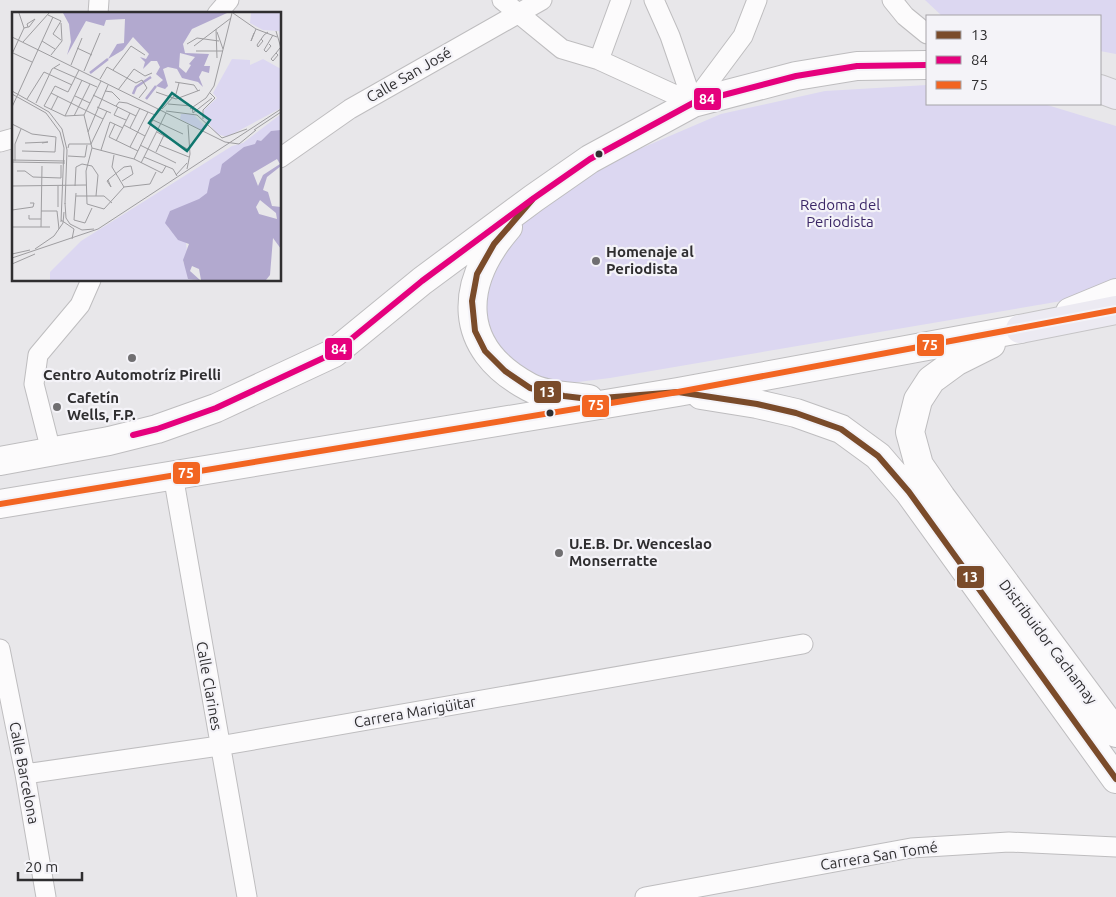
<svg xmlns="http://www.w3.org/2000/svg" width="1116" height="897" viewBox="0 0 1116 897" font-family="Ubuntu,sans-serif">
<rect width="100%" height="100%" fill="#e8e7ea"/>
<path fill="#dcd7f1" d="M 925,0 L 1116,0 L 1116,54 L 1100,51 L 1100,16 L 948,16 L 941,15 Z
M 927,85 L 927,104 L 1044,104 L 1116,126 L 1116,279 L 1091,296 L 610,378 L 530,388 L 489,355 L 480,295 L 501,245 L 538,208 L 616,159 L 721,114 L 825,91 Z"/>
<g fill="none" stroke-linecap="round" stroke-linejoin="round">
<defs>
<path id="minor" d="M 502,0 L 562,49 L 599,60 L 693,103
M 654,0 L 670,36 L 693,103
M 892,0 L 905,16 L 927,34
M 98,14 L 99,0
M 217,14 L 229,0
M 599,60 L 621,0
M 693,103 L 743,36 L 757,0
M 0,142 L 14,138
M 280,158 L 350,109 L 542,0
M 51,451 L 34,384 L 38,355 L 80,305 L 91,280
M 173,475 L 247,897
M 0,649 L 25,774 L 46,897
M 25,774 L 219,746 L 803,644
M 645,897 L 911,848 L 1009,842 L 1116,847"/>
<path id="secondary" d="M 508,227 C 459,284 456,348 529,387 C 545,396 570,396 589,399
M 1070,312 L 1116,293
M 991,344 L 957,361 L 931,380 L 918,400 L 910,432 L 919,465 L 941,497 L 1116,733
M 701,395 L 757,404 L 796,413 L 841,429 L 878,456 L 909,492 L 1116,779
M 0,461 L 109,441 L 157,429 L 216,408 L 334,353 L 422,281 L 534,198 L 590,159 L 693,103 L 796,76 L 857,66 L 927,65
M 0,504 L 678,392 L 1020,329"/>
<path id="primary" d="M 1100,89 L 1116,95
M 1020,329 L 1116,310"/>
</defs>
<use href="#minor" stroke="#bebdbf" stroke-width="21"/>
<use href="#secondary" stroke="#bebdbf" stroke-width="30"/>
<use href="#primary" stroke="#c5c4c6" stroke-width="30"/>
<use href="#minor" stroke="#fcfbfc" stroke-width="19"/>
<use href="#secondary" stroke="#fcfbfc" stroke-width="28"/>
<use href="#primary" stroke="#eceaf2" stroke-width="28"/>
<defs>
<path id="bus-1" d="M 532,200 L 494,244 L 477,274 L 472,301 L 475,331 L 485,351 L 505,371 L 530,388 L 564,396 L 589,399 L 678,392 L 757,404 L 796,413 L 841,429 L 878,456 L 909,492 L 1116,779"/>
<path id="bus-2" d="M 133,435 L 157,429 L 216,408 L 334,353 L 422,281 L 534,198 L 590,159 L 693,103 L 796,76 L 857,66 L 927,65"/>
<path id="bus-3" d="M 0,504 L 678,392 L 1116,310"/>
</defs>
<use href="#bus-1" stroke="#f4f3f8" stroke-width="10"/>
<use href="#bus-2" stroke="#f4f3f8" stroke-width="10"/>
<use href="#bus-3" stroke="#f4f3f8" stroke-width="10"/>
<use href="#bus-1" stroke="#7a4b2a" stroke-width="6"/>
<use href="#bus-2" stroke="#e5007d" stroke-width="6"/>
<use href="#bus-3" stroke="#f26522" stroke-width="6"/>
</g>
<g fill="#2f2e30" stroke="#f4f3f8" stroke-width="2">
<circle cx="599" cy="154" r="4.5"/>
<circle cx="550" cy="413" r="4.5"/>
</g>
<g fill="#706f71" stroke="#f4f3f8" stroke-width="2">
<circle cx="596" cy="261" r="5"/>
<circle cx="132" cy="358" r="5"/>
<circle cx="57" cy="407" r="5"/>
<circle cx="559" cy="553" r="5"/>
</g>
<g text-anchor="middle" stroke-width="4.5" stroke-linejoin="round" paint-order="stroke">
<g font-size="15" fill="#2f2e30" stroke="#f4f3f8">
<text transform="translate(409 75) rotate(-30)" y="5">Calle San José</text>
<text transform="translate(1048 642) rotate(53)" y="5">Distribuidor Cachamay</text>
<text transform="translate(209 686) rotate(80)" y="5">Calle Clarines</text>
<text transform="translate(415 712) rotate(-10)" y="5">Carrera Marigüitar</text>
<text transform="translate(24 773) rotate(79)" y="5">Calle Barcelona</text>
<text transform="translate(879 856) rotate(-9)" y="5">Carrera San Tomé</text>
</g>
<g font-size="15" fill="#3b2767" stroke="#f4f3f8">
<text x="840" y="210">Redoma del<tspan x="840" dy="17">Periodista</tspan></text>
</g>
<g font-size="15" font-weight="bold" fill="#2f2e30" stroke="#f4f3f8" text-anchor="start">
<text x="606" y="257">Homenaje al<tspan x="606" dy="17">Periodista</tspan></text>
<text x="132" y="380" text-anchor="middle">Centro Automotríz Pirelli</text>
<text x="67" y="403">Cafetín<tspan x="67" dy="17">Wells, F.P.</tspan></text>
<text x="569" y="549">U.E.B. Dr. Wenceslao<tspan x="569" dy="17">Monserratte</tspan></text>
</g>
</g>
<g transform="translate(12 12)">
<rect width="269" height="269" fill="#e8e7ea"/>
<path d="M 239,1 L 269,1 L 269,28 L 267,19 L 251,18 L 238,11 ZM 220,47 L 238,48 L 238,53 L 251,47 L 269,57 L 269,96 L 215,125 L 205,122 L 191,104 L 192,98 L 205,86 L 201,81 ZM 169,102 L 181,102 L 195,116 L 189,118 L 168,107 ZM 269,102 L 269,119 L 210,161 L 199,172 L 196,183 L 162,202 L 156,216 L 174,231 L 175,241 L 171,250 L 183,268 L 38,268 L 38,260 L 69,229 L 220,134 L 231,131 Z" fill="#dcd7f1"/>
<path d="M 51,1 L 215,1 L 180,17 L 171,32 L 173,41 L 197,42 L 192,54 L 198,54 L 197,61 L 190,59 L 187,65 L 191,75 L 186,70 L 170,66 L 165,57 L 156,55 L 151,57 L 156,74 L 153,77 L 144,74 L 151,68 L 144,62 L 148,55 L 145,49 L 139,49 L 131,57 L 133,50 L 128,45 L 134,47 L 137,42 L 121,25 L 111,38 L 96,47 L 105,32 L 112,31 L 113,7 L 94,8 L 92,14 L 74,9 L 55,43 L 59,30 L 57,12 ZM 168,41 L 183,45 L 177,52 L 179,53 L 174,61 L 167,55 ZM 269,118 L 269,154 L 255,165 L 251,178 L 256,180 L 260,194 L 269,195 L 269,237 L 261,226 L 258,263 L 254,268 L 189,268 L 187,257 L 180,254 L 178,259 L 188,268 L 176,267 L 171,248 L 177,232 L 166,228 L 153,211 L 158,199 L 187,187 L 195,181 L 198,167 L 208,161 L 210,152 L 232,135 L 243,132 L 245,128 L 249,129 L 259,119 ZM 265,147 L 268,152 L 251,163 L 246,174 L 241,161 ZM 248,188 L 264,201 L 265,207 L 247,202 L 244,195 Z" fill="#b2a9cf" fill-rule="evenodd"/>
<path fill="none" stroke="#b2a9cf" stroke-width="2.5" d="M 78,61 L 96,47M 121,82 L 124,75 L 139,65M 134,87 L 144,74"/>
<path fill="none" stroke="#9e9da0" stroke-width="1" d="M 221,1 L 244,17 L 265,25M 36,3 L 49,9 L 41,22 L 49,28M 12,16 L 16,15 L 17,15 L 23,7 L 15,12 L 16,15M 204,17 L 205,46M 264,19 L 269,36M 205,20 L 211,37M 242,21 L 239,29 L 244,17M 0,25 L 213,130 L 227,132 L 244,118M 249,27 L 251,29 L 246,35 L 245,33 L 252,23 L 256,20M 30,29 L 43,37M 11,30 L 37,1M 175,32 L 185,26 L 207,29M 257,32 L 259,34 L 254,40 L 252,38 L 261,23M 182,34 L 219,6M 65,36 L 80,43M 184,39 L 211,39M 1,41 L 20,50M 264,41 L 266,43 L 261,49 L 259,47 L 264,41 L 268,36M 0,42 L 12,16 L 7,1M 39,43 L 50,29 L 49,11M 59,53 L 70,26M 42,56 L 85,75M 67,58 L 56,80 L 43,74 L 32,94 L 53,104 L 72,103M 101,58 L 119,34 L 133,43M 72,59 L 88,21M 88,67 L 95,55 L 124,71 L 130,68 L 135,76 L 127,86M 163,70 L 182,73 L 186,79M 106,78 L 122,57 L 133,64 L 140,61M 0,79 L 37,100 L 50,117 L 55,138 L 53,192M 93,79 L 100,80 L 108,88M 144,80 L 164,87 L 188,78M 39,81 L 91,107M 0,82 L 34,101 L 48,120 L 52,136 L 49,210M 81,83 L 124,104M 63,84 L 78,91M 15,87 L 32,60 L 60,73M 24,91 L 40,57 L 48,52M 156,92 L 180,94 L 181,101M 104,94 L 107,90 L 115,91 L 143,103M 0,95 L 41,5M 85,95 L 99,101M 106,95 L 102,103 L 114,108M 150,97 L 164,82 L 167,71M 178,97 L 194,86 L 202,74 L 220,1M 39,98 L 46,84M 154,99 L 185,103 L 210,126 L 235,117M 181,101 L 200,86M 72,103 L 80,136 L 74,159 L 75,192 L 92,197 L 112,175M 72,103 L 89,69M 53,104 L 70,68M 62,104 L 78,72M 191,107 L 191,98 L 203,86 L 198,81M 141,108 L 171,122M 0,112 L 20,122 L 44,125 L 43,140 L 10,139M 103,112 L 97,125 L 126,139M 112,113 L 133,124M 118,116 L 128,96M 242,118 L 269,100M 76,120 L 96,73M 145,120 L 177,138M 104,129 L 118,101M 13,131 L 36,130 L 30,131M 128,133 L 164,151M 147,133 L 177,145M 118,135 L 136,100M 56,136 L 57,132 L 79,132 L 95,99M 80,136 L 122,147 L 150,161 L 154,154M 89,138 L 98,110 L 111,116M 144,140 L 152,123M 102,143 L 100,155 L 112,175M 56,144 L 73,145 L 75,133M 132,145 L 161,157 L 165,164M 122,147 L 146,97M 0,148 L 53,149M 3,149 L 3,132 L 9,117M 0,150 L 53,151M 129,151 L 154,101M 175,157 L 178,142 L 176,113M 5,159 L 13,159 L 21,165 L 49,166 L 49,153M 164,163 L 175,151M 96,168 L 99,175 L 95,169 L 97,167 L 112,155 L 119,154 L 121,162 L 110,169M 0,174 L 74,173M 63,174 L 64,155 L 70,152 L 80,154 L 86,163 L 84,184M 112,175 L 138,172 L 144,160M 64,181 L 62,208 L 73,211 L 80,196M 64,184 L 92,184 L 100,191M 53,191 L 54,206 L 58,212 L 70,218 L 82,217M 46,195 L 46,174M 0,198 L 21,195 L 22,191 L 18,191M 29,199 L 45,199 L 47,217M 17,203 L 17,207 L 29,207M 49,208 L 62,217 L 60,227M 0,215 L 38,215M 29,215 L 30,154M 23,237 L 42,224 L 51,211 L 52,200M 0,242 L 18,238M 0,246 L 86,217 L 269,97M 0,252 L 23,242"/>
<path fill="#0f766e" fill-opacity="0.15" stroke="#0f766e" stroke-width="2.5" d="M 160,81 L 198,108 L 175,139 L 137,111 Z"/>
<rect width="269" height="269" fill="none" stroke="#2f2e30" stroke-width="2.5"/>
</g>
<g stroke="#f4f3f8" stroke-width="2">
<rect x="693" y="87" width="29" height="24" rx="5" fill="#e5007d"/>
<rect x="916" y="333" width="29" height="24" rx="5" fill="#f26522"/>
<rect x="324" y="337" width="29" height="24" rx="5" fill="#e5007d"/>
<rect x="533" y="380" width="29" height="24" rx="5" fill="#7a4b2a"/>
<rect x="581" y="394" width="29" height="24" rx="5" fill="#f26522"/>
<rect x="172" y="461" width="29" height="24" rx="5" fill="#f26522"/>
<rect x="956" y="565" width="29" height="24" rx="5" fill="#7a4b2a"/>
</g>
<g font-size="14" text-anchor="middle" font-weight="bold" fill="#fff">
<text x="707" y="104">84</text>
<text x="930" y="350">75</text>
<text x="339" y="354">84</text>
<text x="547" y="397">13</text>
<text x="596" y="410">75</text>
<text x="186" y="478">75</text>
<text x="970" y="582">13</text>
</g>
<rect x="926" y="15" width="175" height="90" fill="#f4f3f8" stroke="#a5a4a8"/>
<rect x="936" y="31" width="25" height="8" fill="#7a4b2a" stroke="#a5a4a8"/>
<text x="971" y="40" font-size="15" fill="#2f2e30">13</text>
<rect x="936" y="56" width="25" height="8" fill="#e5007d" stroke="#a5a4a8"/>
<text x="971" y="65" font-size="15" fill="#2f2e30">84</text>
<rect x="936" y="81" width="25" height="8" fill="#f26522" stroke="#a5a4a8"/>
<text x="971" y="90" font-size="15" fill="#2f2e30">75</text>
<path d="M18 872v8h64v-8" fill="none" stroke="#2f2e30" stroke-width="2.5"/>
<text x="25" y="872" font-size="15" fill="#2f2e30" stroke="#f4f3f8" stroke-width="4" paint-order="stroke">20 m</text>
</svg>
